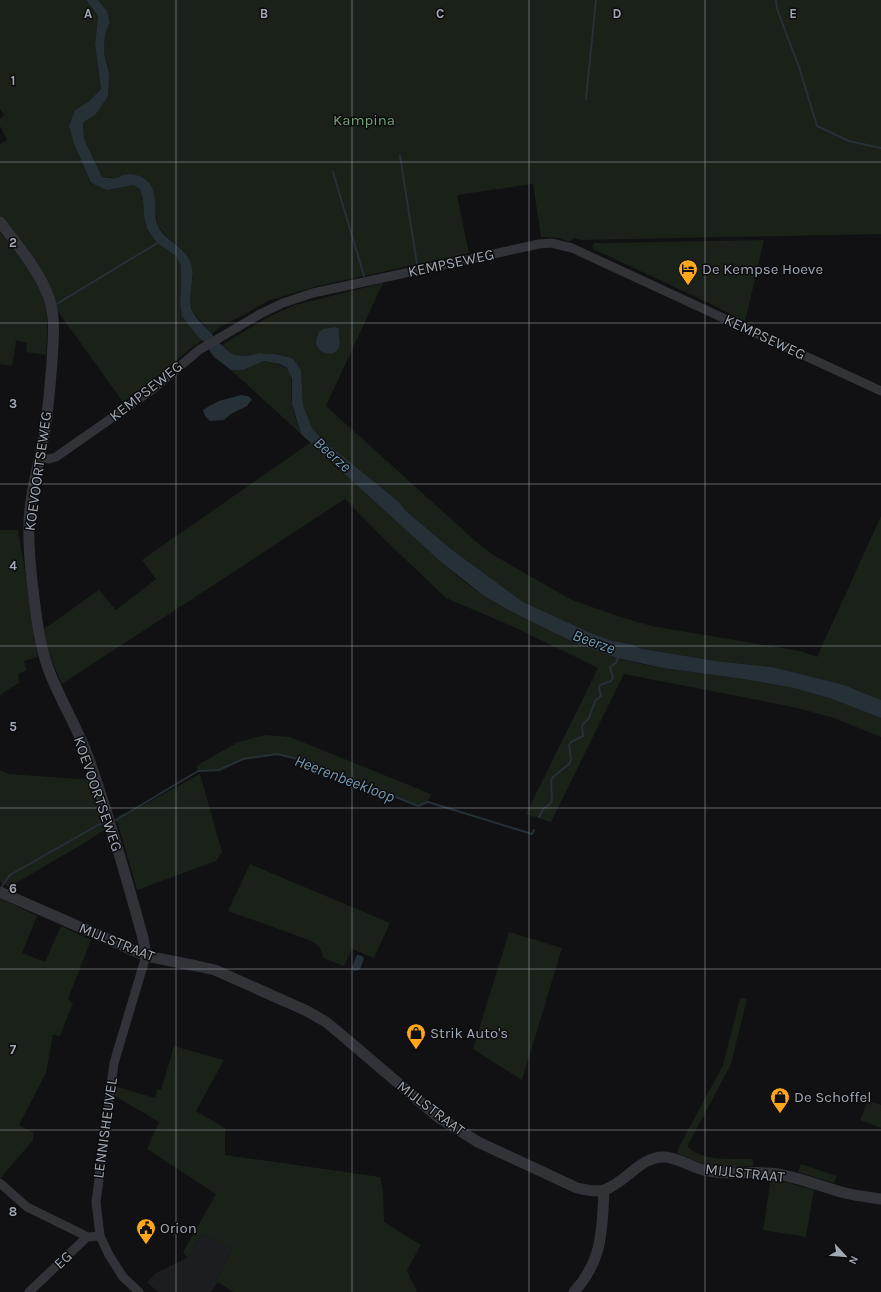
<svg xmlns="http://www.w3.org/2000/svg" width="881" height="1292" viewBox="0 0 881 1292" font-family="Karla,sans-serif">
<rect width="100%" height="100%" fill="#111113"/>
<path fill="#1c1d20" d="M 202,1234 L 232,1249 L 216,1281 L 218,1282 L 211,1292 L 158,1292 L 147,1282 L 156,1273 L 187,1258 Z"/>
<path fill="#192119" d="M 0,0 L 86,0 L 98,16 L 95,45 L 101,89 L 88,102 L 75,110 L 69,126 L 74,144 L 91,184 L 120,187 L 133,185 L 140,189 L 143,199 L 144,215 L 157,243 L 176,256 L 181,266 L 181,287 L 180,302 L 198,337 L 203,340 L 195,345 L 153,380 L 123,402 L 54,306 L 20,242 L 0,215 L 0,144 L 7,140 L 0,126 L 0,119 L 4,115 L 0,109 Z
M 98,0 L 881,0 L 881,234 L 582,240 L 574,238 L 570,242 L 559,238 L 541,237 L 533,184 L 457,195 L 469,253 L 318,286 L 268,301 L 245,314 L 220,327 L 212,334 L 192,311 L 190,298 L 193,276 L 184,251 L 167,237 L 158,226 L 155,209 L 154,194 L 124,175 L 114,178 L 102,177 L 84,139 L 83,123 L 96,114 L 109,73 L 104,53 L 105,34 L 110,22 L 107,11 Z
M 0,232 C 15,251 37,276 44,299 C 49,317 47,336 46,355 L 26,352 L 27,343 L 15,340 L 16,343 L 12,366 L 0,364 Z
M 764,240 L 745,322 L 709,303 L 593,249 L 592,246 L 594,243 L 599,243 Z
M 383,283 L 326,406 L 481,546 L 495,556 L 570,599 L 620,617 L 652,626 L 800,651 L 817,657 L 881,516 L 881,700 L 844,685 L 772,667 L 716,661 L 643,649 L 630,644 L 612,641 L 591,633 L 523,602 L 451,549 L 406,511 L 399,502 L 324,441 L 312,428 L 303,405 L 301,370 L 292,358 L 275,354 L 260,353 L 248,356 L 235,355 L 228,351 L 222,345 L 268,317 L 295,305 Z
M 264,361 C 298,366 290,376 292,403 C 293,413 298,424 301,434 L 231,370 L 243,370 Z
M 311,442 L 441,562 L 466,583 L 484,596 L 512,612 L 573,642 L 617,658 L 642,664 L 663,668 L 743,679 L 794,688 L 832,699 L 881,718 L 881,737 L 834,718 L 793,707 L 624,674 L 551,822 L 526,814 L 598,668 L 516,628 L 446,598 L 382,537 L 345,499 L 62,684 L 48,652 L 44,629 L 99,590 L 116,610 L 156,579 L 142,560 Z
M 0,530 L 18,530 L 24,565 L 34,639 L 38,657 L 24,661 L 27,670 L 18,674 L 20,682 L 0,695 Z
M 265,735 L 290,737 L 431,794 L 428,802 L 418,806 L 310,762 L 277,754 L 243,759 L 219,770 L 198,771 L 196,766 L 238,742 Z
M 0,770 L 9,774 L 93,780 L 107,828 L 86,842 L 9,887 L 0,882 Z
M 200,774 L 222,852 L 216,861 L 137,890 L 116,817 L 138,808 Z
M 250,864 L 390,923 L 374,958 L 352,949 L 344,966 L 323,958 C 321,947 319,945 309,940 L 228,911 Z
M 0,898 L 37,916 L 22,953 L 45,962 L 61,926 L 91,940 L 68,999 L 73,1003 L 60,1036 L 53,1035 L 46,1073 L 19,1125 L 34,1133 L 33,1140 L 0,1179 Z
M 509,932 L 562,948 L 522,1080 L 473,1049 Z
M 740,998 L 747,999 L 731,1064 L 695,1132 L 688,1145 L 688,1147 C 702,1161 734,1159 752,1159 L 753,1161 L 753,1166 L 719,1168 L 710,1167 L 678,1154 L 677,1151 L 723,1065 Z
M 174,1046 L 224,1060 L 196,1111 L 225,1128 L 225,1155 L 380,1177 L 383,1190 L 384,1222 L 421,1245 L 407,1270 L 417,1292 L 233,1292 L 216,1281 L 232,1249 L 202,1234 L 187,1258 L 183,1252 L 216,1194 L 147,1149 L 159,1122 L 115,1096 L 117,1087 L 155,1098 L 157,1089 L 161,1090 Z
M 868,1101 L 881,1105 L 881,1128 L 860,1120 Z
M 801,1164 L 837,1176 L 834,1183 L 798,1172 Z
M 771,1178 L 814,1190 L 806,1237 L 763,1230 Z"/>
<path fill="#263037" d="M 86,0 L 98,0 L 107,11 L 110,22 L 105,34 L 104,53 L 109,73 L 108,96 L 96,114 L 83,123 L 84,139 L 102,177 C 106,177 110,179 114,178 C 117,178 120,176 123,175 C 130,173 140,175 146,180 C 160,191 152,212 158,226 C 165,241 182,245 189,259 C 198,276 186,294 192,311 C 196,319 206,327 212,334 L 214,338 L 228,351 L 235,355 L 248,356 L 259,353 L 275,354 L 292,358 L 297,364 L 301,370 L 303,405 L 312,428 L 324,441 L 399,502 L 406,511 L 451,549 L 523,602 L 591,633 L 612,641 L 630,644 L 643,649 L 716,661 L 772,667 L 844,685 L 881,700 L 881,718 L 832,699 L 794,688 L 743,679 L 663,668 L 617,658 L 573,642 L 512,612 L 484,596 L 441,562 L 301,434 L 292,404 L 292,379 L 287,368 L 280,364 L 264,361 L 243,370 L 231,370 L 214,357 L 209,350 L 210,346 L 198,337 L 182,316 L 180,302 L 181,287 L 181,266 L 176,256 L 157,243 L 147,228 L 144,215 L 143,199 L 140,189 L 133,185 L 107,190 L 91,183 L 74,144 L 69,126 L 75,110 L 88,102 L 101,89 L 95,45 L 98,16 Z
M 336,327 L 339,329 C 338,335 341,343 339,347 C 333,360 316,352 316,342 C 316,339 318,335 319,332 L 323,329 Z
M 241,395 L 248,396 L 252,399 L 247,406 L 231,414 L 224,420 L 210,421 L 205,416 L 203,410 L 211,405 L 219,401 Z
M 357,955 L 362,956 L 364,959 L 360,969 L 356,971 L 353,970 L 352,967 Z"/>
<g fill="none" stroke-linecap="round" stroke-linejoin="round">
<path stroke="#263037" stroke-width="2" d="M 776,0 L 777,9 L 799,67 L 817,126 L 849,141 L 881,148
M 586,99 L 596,0
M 400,156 L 417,264
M 333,172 L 364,276
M 55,305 L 159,242
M 539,817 L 544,808 L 550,804 L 552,801 L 551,781 L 553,777 L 569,764 L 571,760 L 569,745 L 571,742 L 583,736 L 582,726 L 583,724 L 589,718 L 595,701 L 601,696 L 599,688 L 600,685 L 611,681 L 613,678 L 610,667 L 616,663 L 619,656
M 116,820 L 198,771 L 219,770 L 243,759 L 277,754 L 310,762 L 418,806 L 428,802 L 532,834 L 534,830
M 2,886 L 10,875 L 98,825 L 103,823"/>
<path stroke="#313338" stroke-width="9" d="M 40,458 L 49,459 L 56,457 L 153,389 L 199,350 L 260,314 L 283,303 L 313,293 L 539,244 L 551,243 L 572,248 L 881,391
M 0,1183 L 27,1207 L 82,1234 L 87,1237
M 29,1292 L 87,1237 L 100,1236
M 139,1292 L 123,1277 L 109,1255 L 100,1236 L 96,1202 L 114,1063 L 146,956"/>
<path stroke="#313338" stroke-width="11" d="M 0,222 C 18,246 39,270 49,298 C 56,318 53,341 52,362 C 50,388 48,415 43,441 C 38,469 29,497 29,526 C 28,550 31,574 34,598 C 37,622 40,646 48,668 C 60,701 80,731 91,765 C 111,822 127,880 143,938 L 146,956
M 0,892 L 146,956 L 197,966 L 215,970 L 307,1011 L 326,1022 L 337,1031 L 438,1117 L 478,1142 L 577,1188 C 586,1190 595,1192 604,1190 C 626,1183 640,1156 665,1157 C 680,1158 693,1169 708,1171 C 731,1176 754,1170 778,1174 C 801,1178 822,1187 845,1193 C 857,1196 869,1197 881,1199
M 574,1292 C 603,1260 602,1230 604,1190"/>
</g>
<path fill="none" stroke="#a0a8b5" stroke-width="1" stroke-opacity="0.55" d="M 176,0 L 176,1292M 352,0 L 352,1292M 529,0 L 529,1292M 705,0 L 705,1292M 0,162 L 881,162M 0,323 L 881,323M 0,484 L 881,484M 0,646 L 881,646M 0,808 L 881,808M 0,969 L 881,969M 0,1130 L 881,1130"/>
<defs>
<symbol id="hotel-pin" viewBox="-11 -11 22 30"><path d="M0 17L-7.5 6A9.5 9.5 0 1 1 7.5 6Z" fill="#ffa71c" stroke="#0c0c0d"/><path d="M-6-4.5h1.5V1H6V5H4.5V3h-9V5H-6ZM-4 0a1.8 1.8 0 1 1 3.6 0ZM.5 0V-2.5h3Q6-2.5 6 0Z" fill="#111"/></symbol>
<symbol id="shop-pin" viewBox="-11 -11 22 30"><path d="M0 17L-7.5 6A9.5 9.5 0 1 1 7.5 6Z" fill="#ffa71c" stroke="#0c0c0d"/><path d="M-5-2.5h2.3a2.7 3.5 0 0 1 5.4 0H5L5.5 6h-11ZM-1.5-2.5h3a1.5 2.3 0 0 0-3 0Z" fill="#111"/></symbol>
<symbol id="civic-pin" viewBox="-11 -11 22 30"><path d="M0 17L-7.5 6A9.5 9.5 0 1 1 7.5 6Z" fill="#ffa71c" stroke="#0c0c0d"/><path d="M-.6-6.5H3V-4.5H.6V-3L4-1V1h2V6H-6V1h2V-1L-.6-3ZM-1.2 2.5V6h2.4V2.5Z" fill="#111"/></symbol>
</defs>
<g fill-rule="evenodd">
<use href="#hotel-pin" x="677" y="258" width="22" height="30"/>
<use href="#shop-pin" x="405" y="1022" width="22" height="30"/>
<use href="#shop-pin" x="769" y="1086" width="22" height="30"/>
<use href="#civic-pin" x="135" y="1217" width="22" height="30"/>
</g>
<g text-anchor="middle" stroke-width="3" stroke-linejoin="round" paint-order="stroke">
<g font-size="15" fill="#75a276" stroke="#0c0c0d">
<text x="364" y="125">Kampina</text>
</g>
<g font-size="15" fill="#a0a8b5" stroke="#0c0c0d">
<text transform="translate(451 263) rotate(-12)" y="5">KEMPSEWEG</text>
<text transform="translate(765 337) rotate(25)" y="5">KEMPSEWEG</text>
<text transform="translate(146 391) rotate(-38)" y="5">KEMPSEWEG</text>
<text transform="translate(38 471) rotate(-82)" y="5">KOEVOORTSEWEG</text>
<text transform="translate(98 794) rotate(71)" y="5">KOEVOORTSEWEG</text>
<text transform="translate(117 942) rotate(22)" y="5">MIJLSTRAAT</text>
<text transform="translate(431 1108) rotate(37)" y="5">MIJLSTRAAT</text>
<text transform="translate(105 1128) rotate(-82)" y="5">LENNISHEUVEL</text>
<text transform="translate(745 1173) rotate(6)" y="5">MIJLSTRAAT</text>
<text transform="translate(63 1260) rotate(-43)" y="5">EG</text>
</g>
<g font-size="15" fill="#a0a8b5" stroke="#0c0c0d" text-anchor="start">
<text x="702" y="274">De Kempse Hoeve</text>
<text x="430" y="1038">Strik Auto's</text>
<text x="794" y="1102">De Schoffel</text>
<text x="160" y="1233">Orion</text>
</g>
<g font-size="16" font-style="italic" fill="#7399b4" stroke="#0c0c0d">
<text transform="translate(333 454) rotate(42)" y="6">Beerze</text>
<text transform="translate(594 641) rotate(20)" y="6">Beerze</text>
<text transform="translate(345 778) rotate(21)" y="6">Heerenbeekloop</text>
</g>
</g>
<g font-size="13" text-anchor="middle" font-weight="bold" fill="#a0a8b5" stroke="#0c0c0d" stroke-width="3" stroke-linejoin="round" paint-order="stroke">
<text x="88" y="18">A</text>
<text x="264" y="18">B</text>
<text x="440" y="18">C</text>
<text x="617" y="18">D</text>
<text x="793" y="18">E</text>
<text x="13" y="85">1</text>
<text x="13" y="247">2</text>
<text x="13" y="408">3</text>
<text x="13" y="570">4</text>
<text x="13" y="731">5</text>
<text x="13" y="893">6</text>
<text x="13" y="1054">7</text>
<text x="13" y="1216">8</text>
</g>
<g transform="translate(845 1256) rotate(116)" stroke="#0c0c0d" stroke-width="3" paint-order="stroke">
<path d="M0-3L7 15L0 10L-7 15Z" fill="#a0a8b5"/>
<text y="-6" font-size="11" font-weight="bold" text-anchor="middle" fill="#a0a8b5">N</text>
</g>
</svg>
